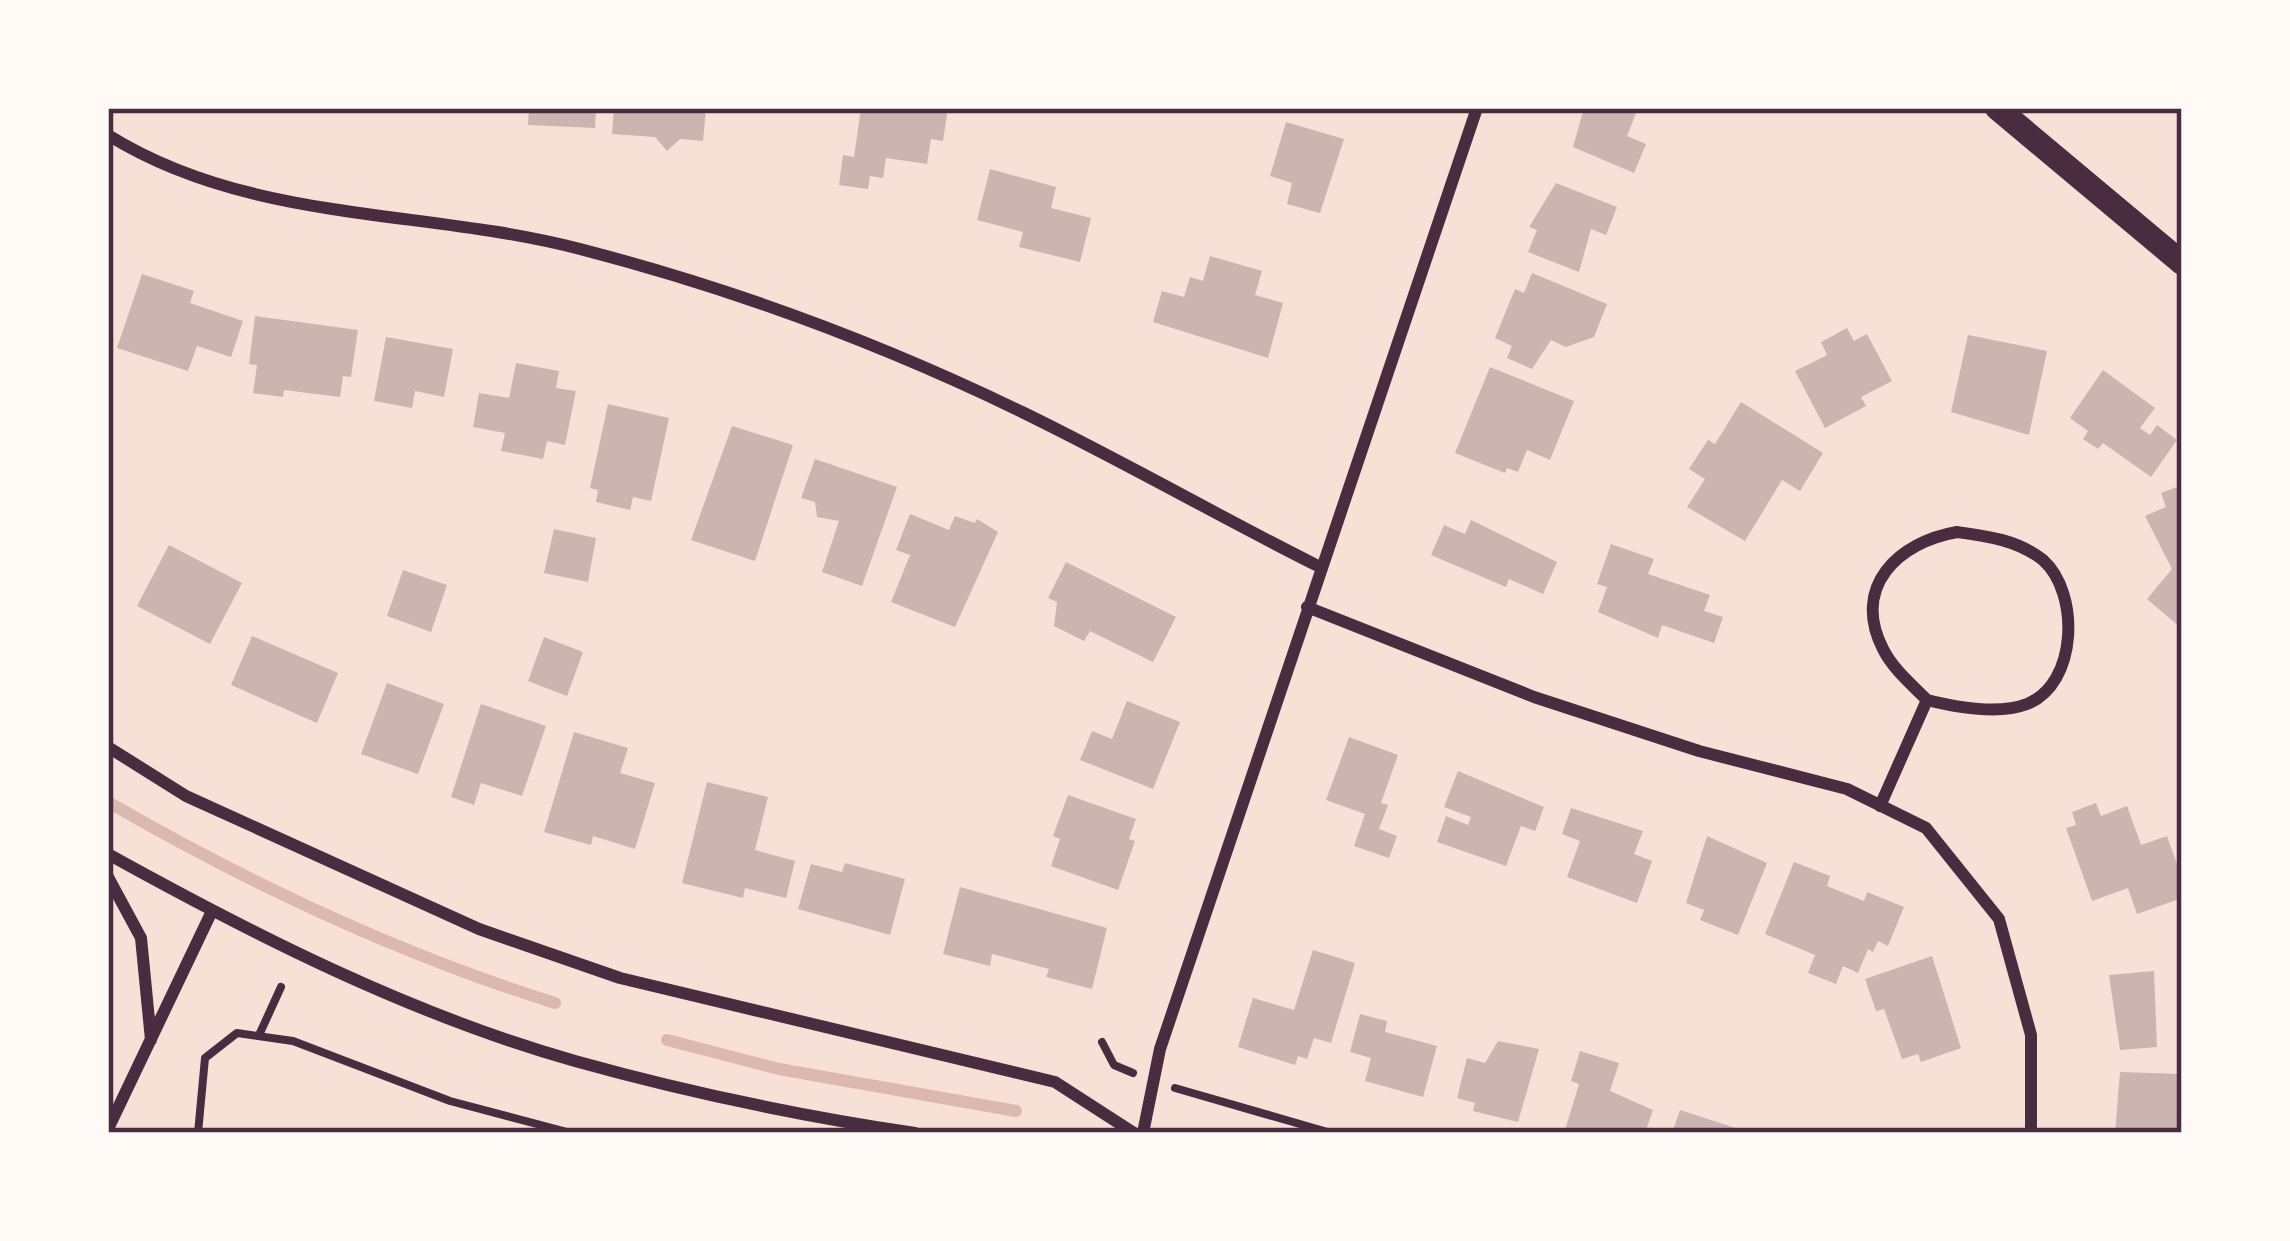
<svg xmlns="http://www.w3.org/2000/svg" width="2290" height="1241" viewBox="0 0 2290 1241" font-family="'PT Sans Narrow',sans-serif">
<rect width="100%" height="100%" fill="#f7e1d7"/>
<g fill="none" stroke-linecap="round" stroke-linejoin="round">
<path stroke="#dcb8b0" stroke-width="12" d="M 108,802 C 250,884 399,954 555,1003
M 667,1040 L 779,1069 L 1016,1111"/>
</g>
<path fill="#ccb4b1" d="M 529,108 L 596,108 L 595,128 L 528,125 Z
M 614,108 L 706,108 L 703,141 L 680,139 L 667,151 L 655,137 L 612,134 Z
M 861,108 L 948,108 L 943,141 L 931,139 L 927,164 L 886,158 L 883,178 L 870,176 L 868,189 L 839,185 L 843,155 L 854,157 Z
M 1584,108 L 1638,108 L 1627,136 L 1646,144 L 1634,173 L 1573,147 Z
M 1286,122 L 1344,139 L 1320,213 L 1287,204 L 1292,183 L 1270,176 Z
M 990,169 L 1056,187 L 1051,208 L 1091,218 L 1080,262 L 1019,247 L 1023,232 L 977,220 Z
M 1556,183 L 1617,207 L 1606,235 L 1591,229 L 1579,272 L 1528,252 L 1537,230 L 1529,227 Z
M 1210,256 L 1262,271 L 1255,295 L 1283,303 L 1268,358 L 1153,322 L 1162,291 L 1184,297 L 1190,277 L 1203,281 Z
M 1532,273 L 1607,304 L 1594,337 L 1566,347 L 1551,340 L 1532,369 L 1507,358 L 1512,346 L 1495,338 L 1515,289 L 1524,293 Z
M 142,274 L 194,291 L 190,303 L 243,321 L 231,357 L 197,346 L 188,371 L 117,348 Z
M 255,316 L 358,330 L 351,377 L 343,376 L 340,397 L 284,390 L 283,397 L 253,393 L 257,365 L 249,364 Z
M 1847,328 L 1854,341 L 1867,334 L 1892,381 L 1861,397 L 1866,406 L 1825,428 L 1795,371 L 1827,355 L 1821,342 Z
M 1968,335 L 2047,351 L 2029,435 L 1951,412 Z
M 386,337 L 453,349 L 444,397 L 415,391 L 412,408 L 374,401 Z
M 516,363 L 559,371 L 556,388 L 576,391 L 565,445 L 547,441 L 543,459 L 501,451 L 505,433 L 473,427 L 479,393 L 509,398 Z
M 1490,367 L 1574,401 L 1550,460 L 1527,450 L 1518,472 L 1507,468 L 1505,473 L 1455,453 Z
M 2103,370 L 2155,408 L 2140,428 L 2150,435 L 2157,425 L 2177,440 L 2151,477 L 2103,443 L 2098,449 L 2083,439 L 2088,431 L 2070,418 Z
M 1741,402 L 1823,453 L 1800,491 L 1782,480 L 1745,541 L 1687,507 L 1705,479 L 1689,469 L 1708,440 L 1715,444 Z
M 608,404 L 669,418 L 651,501 L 633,497 L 630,510 L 596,502 L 598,490 L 590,488 Z
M 732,426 L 793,445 L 755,561 L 691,540 Z
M 815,459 L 897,487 L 862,586 L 822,572 L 839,521 L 817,517 L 815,502 L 801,498 Z
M 2182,485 L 2182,629 L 2147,599 L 2172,569 L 2145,516 L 2166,507 L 2161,493 Z
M 910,514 L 949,530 L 955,516 L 975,523 L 977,519 L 998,532 L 955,627 L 891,602 L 910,555 L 896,550 Z
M 1471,520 L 1557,562 L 1543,594 L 1509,579 L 1506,587 L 1431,555 L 1444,525 L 1465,534 Z
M 554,529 L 596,538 L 588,582 L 544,573 Z
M 1611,544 L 1654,559 L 1648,574 L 1710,595 L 1704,611 L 1723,617 L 1714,643 L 1662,625 L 1658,638 L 1598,612 L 1607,587 L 1597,584 Z
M 169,545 L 242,583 L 210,644 L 137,606 Z
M 1066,562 L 1176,617 L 1153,662 L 1090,631 L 1084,641 L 1054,626 L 1057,602 L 1048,598 Z
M 403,570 L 447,585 L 431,632 L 387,616 Z
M 252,636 L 338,673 L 317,723 L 231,685 Z
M 544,637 L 583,652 L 567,696 L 528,681 Z
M 387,683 L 444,704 L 418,774 L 361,754 Z
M 1127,701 L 1180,722 L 1153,789 L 1080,760 L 1092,731 L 1112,739 Z
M 481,704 L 546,726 L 522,796 L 481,783 L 474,805 L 451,797 Z
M 574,732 L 628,748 L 620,773 L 655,783 L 635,849 L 593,836 L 591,845 L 544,832 Z
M 1349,737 L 1398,755 L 1381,803 L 1388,805 L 1379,829 L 1397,836 L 1389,858 L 1354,846 L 1365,814 L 1326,800 Z
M 1458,771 L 1544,807 L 1535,831 L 1521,826 L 1506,866 L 1437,842 L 1446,816 L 1468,825 L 1471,817 L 1444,807 Z
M 707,782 L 768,797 L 755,850 L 795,861 L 786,898 L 745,888 L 743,898 L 682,883 Z
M 1068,795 L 1136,819 L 1129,839 L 1135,841 L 1118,890 L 1051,866 L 1060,839 L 1053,836 Z
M 2096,803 L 2101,816 L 2127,806 L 2141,845 L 2167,836 L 2182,878 L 2182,898 L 2137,914 L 2128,888 L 2092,901 L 2066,828 L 2076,825 L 2072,812 Z
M 1571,808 L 1643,831 L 1634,854 L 1652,861 L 1637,903 L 1567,877 L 1580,841 L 1562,834 Z
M 1707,836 L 1767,863 L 1738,935 L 1700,920 L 1704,910 L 1686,903 Z
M 1794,862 L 1830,876 L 1827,886 L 1864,901 L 1867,892 L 1904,907 L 1888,946 L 1878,941 L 1873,952 L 1868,949 L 1858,973 L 1843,966 L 1836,984 L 1808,973 L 1815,955 L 1765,934 Z
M 845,863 L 905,879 L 890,935 L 798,909 L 811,864 L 842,872 Z
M 960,887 L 1107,928 L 1092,989 L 1046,977 L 1049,969 L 992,954 L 990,966 L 943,954 Z
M 1313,950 L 1355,963 L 1331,1043 L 1314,1038 L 1307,1059 L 1298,1056 L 1295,1065 L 1238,1047 L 1253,998 L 1294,1010 Z
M 1932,956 L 1961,1048 L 1921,1062 L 1918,1054 L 1902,1059 L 1884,1009 L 1876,1011 L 1865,979 Z
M 2154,971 L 2157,1047 L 2120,1050 L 2109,975 Z
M 1360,1014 L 1387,1021 L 1385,1032 L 1437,1046 L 1423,1097 L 1365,1081 L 1371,1058 L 1350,1052 Z
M 1498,1041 L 1539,1049 L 1518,1122 L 1473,1111 L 1475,1103 L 1457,1098 L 1467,1058 L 1485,1063 Z
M 1580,1051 L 1619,1063 L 1610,1091 L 1653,1110 L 1645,1133 L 1565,1130 L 1579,1084 L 1571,1081 Z
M 2120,1072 L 2182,1074 L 2182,1133 L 2115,1133 Z
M 1680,1110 L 1748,1132 L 1748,1133 L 1672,1133 Z"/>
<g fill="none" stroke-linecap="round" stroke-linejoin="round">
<path stroke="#4a2c40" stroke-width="8" d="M 260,1033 L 281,987
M 1102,1042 L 1114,1065 L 1133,1073
M 1175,1088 L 1331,1133
M 198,1133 L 205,1058 L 237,1033 L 293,1041 L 450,1101 L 571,1133"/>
<path stroke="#4a2c40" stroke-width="12" d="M 108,135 C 251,224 423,208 580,249 C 731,288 882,344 1022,412 C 1123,461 1220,517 1320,567
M 1957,532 C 1987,536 2018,540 2043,560 C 2080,593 2078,684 2027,704 C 1999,715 1955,707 1927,700 C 1911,684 1893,669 1883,649 C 1851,586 1899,542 1957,532 Z
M 1307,607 L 1534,697 L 1699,751 L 1847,789 L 1926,828 L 1999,919 L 2031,1035 L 2031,1133
M 108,747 L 186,796 L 479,929 L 620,978 L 1055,1082 L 1134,1133
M 1880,806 L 1927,700
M 108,854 C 256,936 412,1015 575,1061 C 686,1092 801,1116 915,1133
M 108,877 L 141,938 L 151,1040
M 108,1129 L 212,911
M 1143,1133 L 1160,1049 L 1477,108"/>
<path stroke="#4a2c40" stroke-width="24" d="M 1997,108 L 2182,263"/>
</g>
<rect width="2290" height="1241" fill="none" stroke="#fffaf5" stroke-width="222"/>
<rect x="111" y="111" width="2068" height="1019" fill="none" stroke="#4a2c40" stroke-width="4.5"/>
</svg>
